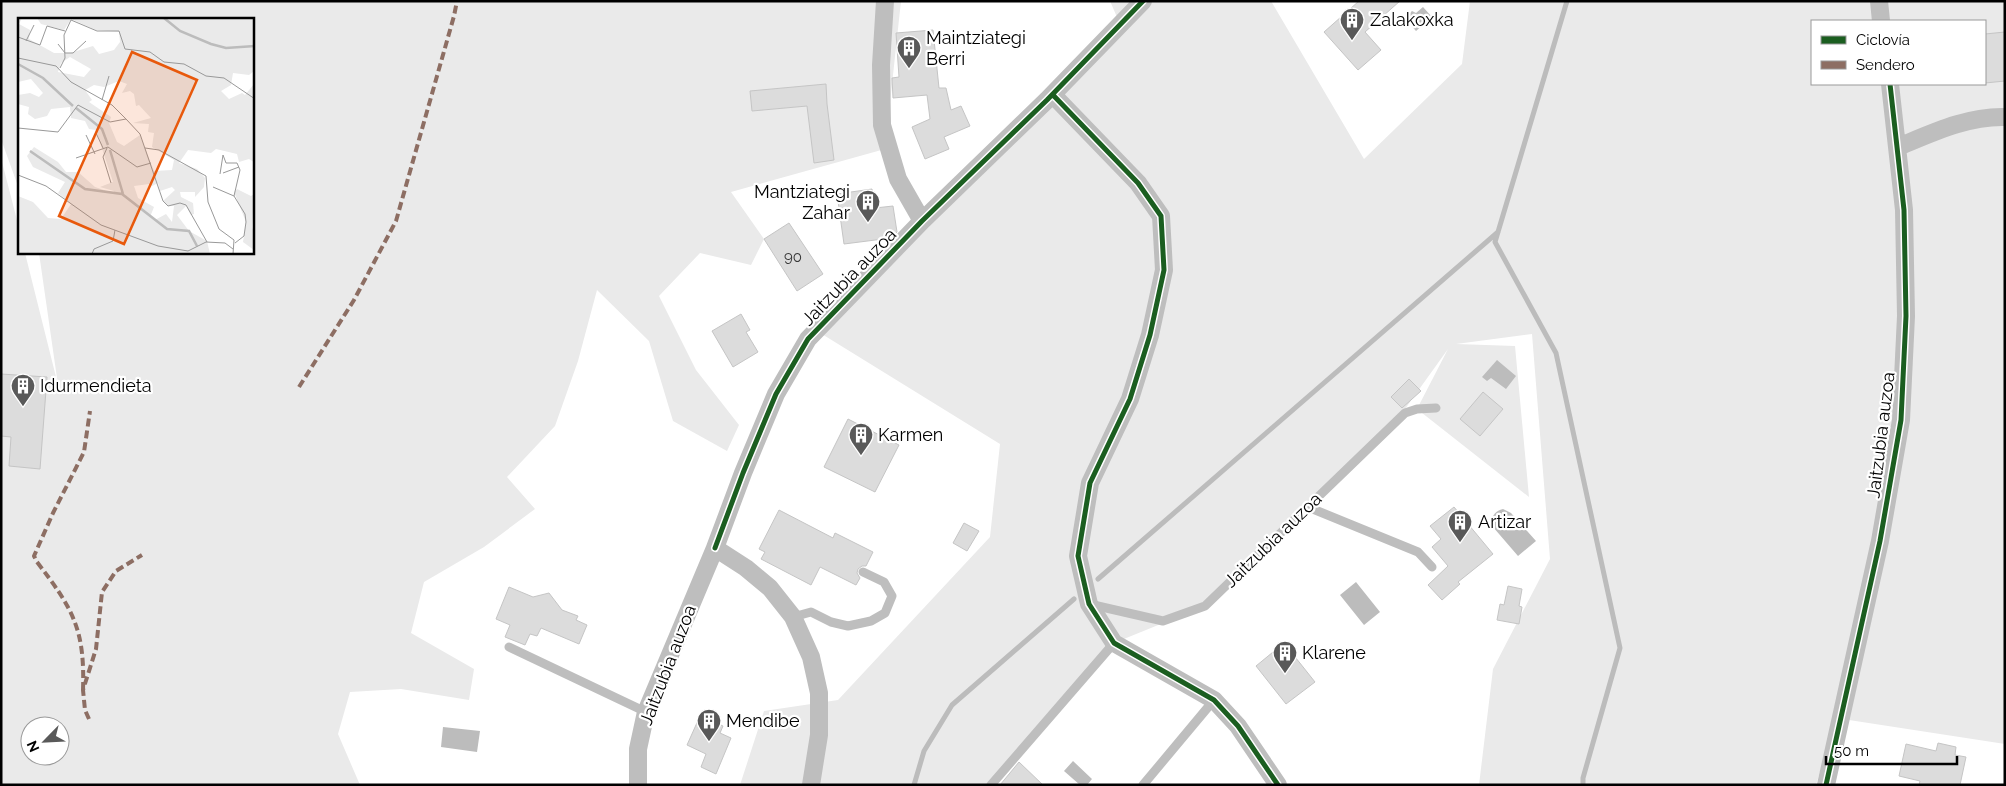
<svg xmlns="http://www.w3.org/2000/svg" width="2006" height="786" viewBox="0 0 2006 786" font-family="Raleway,sans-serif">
<rect width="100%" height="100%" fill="#fff"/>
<path fill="#eaeaea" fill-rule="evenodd" d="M 1,1 L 901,1 L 885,149 L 731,192 L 764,239 L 751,265 L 700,253 L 659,296 L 696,370 L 739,425 L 727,451 L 673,421 L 649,341 L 597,290 L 578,361 L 555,426 L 507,477 L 535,509 L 484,547 L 424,582 L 411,633 L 474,669 L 469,700 L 401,689 L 350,692 L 338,734 L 360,785 L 1,785 L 1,158 L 19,228 L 19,252 L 25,253 L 58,385 L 39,253 L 252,252 L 252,19 L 19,19 L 19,189 L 1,139 ZM 30,726 L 60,726 L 60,756 L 30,756 Z
M 1110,1 L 1271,1 L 1364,159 L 1462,64 L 1470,1 L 2005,1 L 2005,744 L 1836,718 L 1816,785 L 1479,785 L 1493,669 L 1550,559 L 1532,334 L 1456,344 L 1515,346 L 1529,497 L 1417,409 L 1448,349 L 1405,409 L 1205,606 L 1114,643 L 986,785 L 740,785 L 764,711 L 838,700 L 990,537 L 1000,444 L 817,331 L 1120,24 ZM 1812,21 L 1985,21 L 1985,84 L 1812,84 Z"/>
<path fill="#bcbcbc" d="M 1423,7 L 1432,17 L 1416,31 L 1409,23 L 1412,20 L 1408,15 L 1412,11 L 1416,13 Z
M 1497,360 L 1516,376 L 1506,389 L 1491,378 L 1487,381 L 1482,377 Z
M 1503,509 L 1511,513 L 1536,541 L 1518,556 L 1493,527 C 1490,518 1494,511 1503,509 Z
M 1356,582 L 1380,612 L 1364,625 L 1340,595 Z
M 443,727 L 480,731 L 477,752 L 441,747 Z
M 1073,761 L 1092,779 L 1087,785 L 1080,785 L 1064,771 Z"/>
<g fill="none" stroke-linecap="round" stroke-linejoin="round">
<path stroke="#bcbcbc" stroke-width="5" d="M 1567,1 L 1495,242 L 1556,353 L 1620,648 L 1583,778 L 1583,785
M 1098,579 L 1498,232
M 914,785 L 924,751 L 952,705 L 1074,599"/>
</g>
<path fill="#dcdcdc" stroke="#c5c5c5" d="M 1359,1 L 1400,1 L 1365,32 L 1381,50 L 1358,70 L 1324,32 Z
M 933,30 L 939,88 L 946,88 L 951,110 L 961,106 L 970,126 L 944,137 L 949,149 L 925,159 L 912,127 L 930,119 L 927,95 L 893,98 L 892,78 L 899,77 L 896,33 Z
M 2005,32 L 2005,81 L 1985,83 L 1985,34 Z
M 826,84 L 827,104 L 834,160 L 814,163 L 807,106 L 752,111 L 750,91 Z
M 872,189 L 875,208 L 893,206 L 897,232 L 891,238 L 844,244 L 837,194 Z
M 789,223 L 823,274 L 797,291 L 764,239 Z
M 741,314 L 750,330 L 746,332 L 758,352 L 733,367 L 712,331 Z
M 1,374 L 47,377 L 40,469 L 9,466 L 11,437 L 1,436 Z
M 1409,379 L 1421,391 L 1402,408 L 1391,397 Z
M 1483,392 L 1503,409 L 1480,436 L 1460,419 Z
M 848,419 L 899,445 L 875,492 L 824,467 Z
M 1454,507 L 1493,554 L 1458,582 L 1460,584 L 1442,600 L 1428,585 L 1448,566 L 1432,547 L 1441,539 L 1430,526 Z
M 779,510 L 833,538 L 835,533 L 873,552 L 866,566 L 862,566 L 858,569 L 857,573 L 860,578 L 856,585 L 820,567 L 811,585 L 761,559 L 765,552 L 759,549 Z
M 964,523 L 979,531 L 967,551 L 953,543 Z
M 1508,586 L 1522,589 L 1519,606 L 1522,607 L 1519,624 L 1497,620 L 1500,604 L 1504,605 Z
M 509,587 L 533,597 L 549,593 L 562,610 L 578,616 L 576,620 L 587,625 L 579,644 L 541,628 L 537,636 L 530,634 L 525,645 L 505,637 L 510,625 L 496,619 Z
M 1284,643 L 1315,682 L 1286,704 L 1256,666 Z
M 700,716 L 723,726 L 720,733 L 731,738 L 716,774 L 701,767 L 706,754 L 687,745 Z
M 1938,743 L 1956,747 L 1955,755 L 1966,757 L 1960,785 L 1919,785 L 1920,781 L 1899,776 L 1906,744 L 1936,751 Z
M 1019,762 L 1043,785 L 1000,785 Z"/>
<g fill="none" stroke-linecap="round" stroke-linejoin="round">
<path stroke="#bebebe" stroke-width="9" d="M 1308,507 L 1418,552 L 1432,567
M 1089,604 L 1163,621 L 1205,606 L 1405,413 L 1417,409 L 1436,408
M 793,617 L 811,612 L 831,622 L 848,626 L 871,621 L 885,613 L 892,596 L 884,582 L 863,572
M 509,647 L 646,712
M 991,785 L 1114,643
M 1143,785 L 1214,700"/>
<path stroke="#bebebe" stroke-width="18" d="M 885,1 L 881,65 L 882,125 L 898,179 L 922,221
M 1879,1 L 1881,21
M 1053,95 L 1138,183 L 1161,216 L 1164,270 L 1150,335 L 1130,399 L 1090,483 L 1078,556 L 1089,604 L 1114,643 L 1214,700 L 1238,726 L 1278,785
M 1898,147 C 1932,133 1967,116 2005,117
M 715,548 L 743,473 L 776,394 L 808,339 L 922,221 L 1047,100 L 1143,1
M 638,785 L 638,749 L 646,712 L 715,548 L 746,568 L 770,588 L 793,617 L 811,657 L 819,693 L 819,735 L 811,785
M 1826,785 L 1880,541 L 1901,420 L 1906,316 L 1904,210 L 1890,84"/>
<path stroke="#8d6e63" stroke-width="4" stroke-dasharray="8 4" stroke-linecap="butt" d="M 299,387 L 354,300 L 396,221 L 454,16 L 457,1
M 83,690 C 85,629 73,609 37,562 L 34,556 L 53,513 L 84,452 L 90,411
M 89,719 L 85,710 L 83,690 L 96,649 L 102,592 L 116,571 L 142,555"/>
<defs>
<path id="cycleway" d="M 1053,95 L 1138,183 L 1161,216 L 1164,270 L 1150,335 L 1130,399 L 1090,483 L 1078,556 L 1089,604 L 1114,643 L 1214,700 L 1238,726 L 1278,785
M 715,548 L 743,473 L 776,394 L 808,339 L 922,221 L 1047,100 L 1143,1
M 1826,785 L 1880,541 L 1901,420 L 1906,316 L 1904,210 L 1890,84"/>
</defs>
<use href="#cycleway" stroke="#fff" stroke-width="8"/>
<use href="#cycleway" stroke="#1b5e20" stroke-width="5"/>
</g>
<defs>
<symbol id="building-pin" viewBox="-11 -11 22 30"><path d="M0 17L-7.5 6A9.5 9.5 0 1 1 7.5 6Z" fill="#595959" stroke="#fff"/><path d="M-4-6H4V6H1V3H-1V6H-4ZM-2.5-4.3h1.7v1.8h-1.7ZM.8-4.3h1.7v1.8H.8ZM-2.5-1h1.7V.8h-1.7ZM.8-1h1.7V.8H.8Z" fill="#fff"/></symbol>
</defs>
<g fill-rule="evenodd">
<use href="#building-pin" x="1338" y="6" width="28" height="38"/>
<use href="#building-pin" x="895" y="34" width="28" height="38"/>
<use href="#building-pin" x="854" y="188" width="28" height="38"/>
<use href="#building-pin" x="9" y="372" width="28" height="38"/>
<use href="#building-pin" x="847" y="421" width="28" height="38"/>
<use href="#building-pin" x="1446" y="508" width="28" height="38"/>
<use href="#building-pin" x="1271" y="639" width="28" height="38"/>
<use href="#building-pin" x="695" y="707" width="28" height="38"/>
</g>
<g text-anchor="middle" stroke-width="4.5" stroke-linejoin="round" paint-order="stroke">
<g font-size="15" fill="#373737">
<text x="793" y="262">90</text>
</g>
<g font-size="18" fill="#000" stroke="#fff" text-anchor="start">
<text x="1370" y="26">Zalakoxka</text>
<text x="926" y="44">Maintziategi<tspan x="926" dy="21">Berri</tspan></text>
<text x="850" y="198" text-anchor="end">Mantziategi<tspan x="850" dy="21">Zahar</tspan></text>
<text x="40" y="392">Idurmendieta</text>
<text x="878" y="441">Karmen</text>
<text x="1478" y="528">Artizar</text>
<text x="1302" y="659">Klarene</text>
<text x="726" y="727">Mendibe</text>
</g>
<g font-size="18" fill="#000" stroke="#fff">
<text transform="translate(849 277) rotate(-46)" y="6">Jaitzubia auzoa</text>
<text transform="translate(1881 435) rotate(-83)" y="6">Jaitzubia auzoa</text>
<text transform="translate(1273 540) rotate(-44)" y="6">Jaitzubia auzoa</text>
<text transform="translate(668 665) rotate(-69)" y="6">Jaitzubia auzoa</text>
</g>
</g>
<g transform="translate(18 18)">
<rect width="236" height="236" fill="#fff"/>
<path d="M 0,0 L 4,0 L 1,6 L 12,12 L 11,21 L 36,35 L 52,35 L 75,28 L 81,36 L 96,32 L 102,24 L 101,14 L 78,12 L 53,1 L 46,12 L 23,6 L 19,0 L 236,0 L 236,53 L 231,57 L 215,55 L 213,67 L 203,73 L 211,81 L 224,75 L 227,77 L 236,66 L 236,144 L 231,141 L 221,144 L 219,136 L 198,131 L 193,135 L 170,132 L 161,145 L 179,151 L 187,160 L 186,169 L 177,179 L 177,174 L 162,174 L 163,179 L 175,185 L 176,196 L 173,197 L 168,188 L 159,197 L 171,213 L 189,223 L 192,236 L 0,236 L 0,178 L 15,184 L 30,200 L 43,201 L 53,186 L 40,175 L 47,164 L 15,149 L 9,138 L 16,129 L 40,144 L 48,154 L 60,154 L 77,169 L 95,175 L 96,173 L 82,169 L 95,164 L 78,112 L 71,111 L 67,103 L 53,100 L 52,89 L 33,91 L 29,98 L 17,101 L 10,96 L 11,89 L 0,86 L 0,77 L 12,75 L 21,79 L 25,75 L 13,61 L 0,64 ZM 52,39 L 73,51 L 66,59 L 40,54 L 43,45 ZM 101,63 L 109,66 L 104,75 L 112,73 L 116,76 L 118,88 L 121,87 L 133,100 L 115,105 L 131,106 L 130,114 L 136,115 L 134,129 L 156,142 L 154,152 L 136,153 L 122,117 L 106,128 L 99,124 L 91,105 L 93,99 L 71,84 L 74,82 L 67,72 L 76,67 L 86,69 ZM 140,165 L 142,173 L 154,169 L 157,172 L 145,183 L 150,188 L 156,188 L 154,204 L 148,196 L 137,202 L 132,199 L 136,189 L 120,180 L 116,168 L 131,166 L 132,169 ZM 219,171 L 233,178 L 236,176 L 234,212 L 236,206 L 236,232 L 225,224 L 228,204 L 216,174 Z" fill="#eaeaea" fill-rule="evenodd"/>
<path fill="none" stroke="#bcbcbc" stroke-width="2.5" d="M 146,0 L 162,13 L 193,26 L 208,30 L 237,28M 0,46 L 25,60 L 55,88M 58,90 L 84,111 L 90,127M 92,132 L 105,176M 12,133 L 67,171 L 104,176 L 149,211 L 171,213 L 179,228"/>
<path fill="none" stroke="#999" stroke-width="1" d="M 0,19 L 22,27 L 29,8 L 47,13M 8,23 L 16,7M 40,26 L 47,35 L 55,35 L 68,23M 0,40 L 38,48 L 53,64 L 94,87 L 108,101 L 92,104 L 60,87 L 40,114 L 0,110M 42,50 L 47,40 L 46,17 L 53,2 L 79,13 L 101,13 L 107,31 L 132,34 L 146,44 L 166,46 L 188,58 L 206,60 L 237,81M 84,82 L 91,58M 108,101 L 122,116 L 145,183 L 150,188 L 162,185 L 168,187 L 189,224M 78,115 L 85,130M 68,117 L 77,136M 89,130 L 85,139 L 93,165M 127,130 L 141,132 L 188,158 L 190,184 L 201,211 L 216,222 L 215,236M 58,140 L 90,129 L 119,149 L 133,145M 205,155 L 221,149M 202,156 L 205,137 L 208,145 L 219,145 L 222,152 L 216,178 L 227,196 L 228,204 L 226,218 L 217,225M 0,157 L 28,168 L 83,207 L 140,228 L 170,233 L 188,224 L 207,225 L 215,231M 195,169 L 216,178M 74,236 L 76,231 L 95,223 L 97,212"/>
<path fill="#e8590c" fill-opacity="0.15" stroke="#e8590c" stroke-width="2.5" d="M 114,34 L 179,62 L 106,226 L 41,198 Z"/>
<rect width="236" height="236" fill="none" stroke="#000" stroke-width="2.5"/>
</g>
<rect width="2006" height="786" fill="none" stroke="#000000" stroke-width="5"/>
<rect x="1811" y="20" width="175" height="65" fill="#ffffff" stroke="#999999"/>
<rect x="1821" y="36" width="25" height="8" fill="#1b5e20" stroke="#999999"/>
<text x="1856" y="45" font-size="15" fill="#000000">Ciclovía</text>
<rect x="1821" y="61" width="25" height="8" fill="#8d6e63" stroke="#999999"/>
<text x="1856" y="70" font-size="15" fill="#000000">Sendero</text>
<g transform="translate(45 741) rotate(246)"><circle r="24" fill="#ffffff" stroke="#999999"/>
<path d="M0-4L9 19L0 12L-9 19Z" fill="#595959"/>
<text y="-8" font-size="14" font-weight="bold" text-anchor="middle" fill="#000000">N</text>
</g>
<path d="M1826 756v8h131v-8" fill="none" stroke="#000000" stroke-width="2.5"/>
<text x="1834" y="756" font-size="15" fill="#000000" stroke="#ffffff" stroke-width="4" paint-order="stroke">50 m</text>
</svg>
